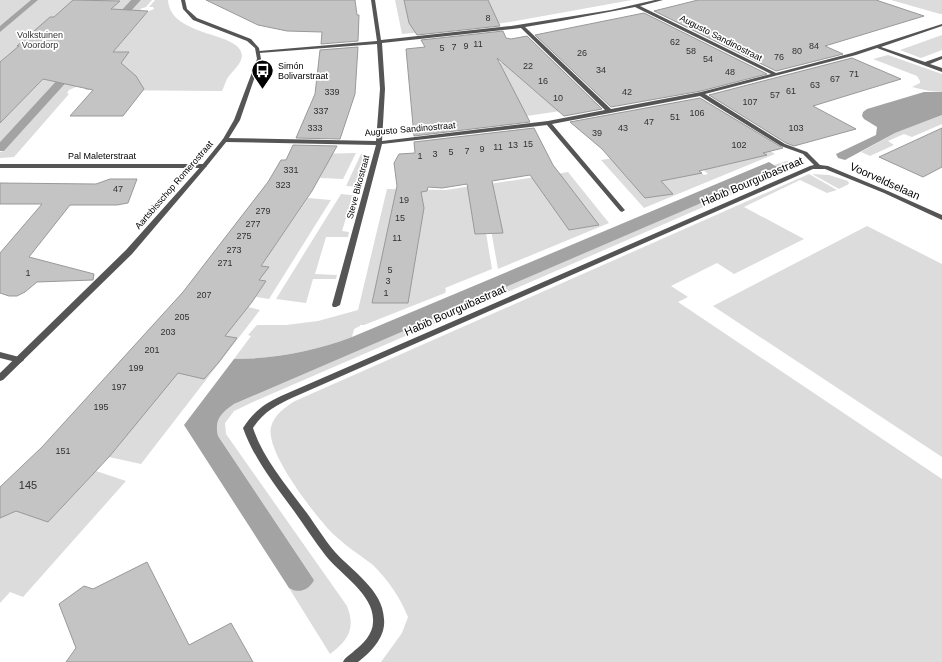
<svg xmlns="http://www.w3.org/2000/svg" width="942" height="662" viewBox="0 0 942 662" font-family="Arial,sans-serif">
<rect width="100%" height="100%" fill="#fff"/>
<path fill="#dcdcdc" d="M 0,0 L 131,0 L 0,142 Z
M 141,0 L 152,0 L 146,7 L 140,9 L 142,11 L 76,87 L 69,90 L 67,93 L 69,94 L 14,157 L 0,158 L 0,152 L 4,151 Z
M 155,0 L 168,0 C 170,38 242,31 242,56 C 241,65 231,72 227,79 C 225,83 224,87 222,91 L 86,90 L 85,88 L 96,71 L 147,12 L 154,9 L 153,7 L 149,7 Z
M 395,0 L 444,0 L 454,29 L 402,34 Z
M 448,0 L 632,0 L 510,22 L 458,29 Z
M 891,0 L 942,0 L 942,14 L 940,14 Z
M 942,35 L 942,50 L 921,58 L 900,50 Z
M 888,55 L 942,74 L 942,92 L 929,91 L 912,87 L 920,83 L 920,81 L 917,76 L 873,59 Z
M 536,58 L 574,109 L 500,120 L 483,65 Z
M 942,115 L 942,124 L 912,137 L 904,134 L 888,141 L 894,145 L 870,156 L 861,152 L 895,133 Z
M 742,133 L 775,154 L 644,208 L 601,160 L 673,149 L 704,175 L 708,174 L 678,148 Z
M 356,153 L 343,179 L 320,178 L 327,163 L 314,154 Z
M 361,154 L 365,154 L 362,163 L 368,163 L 368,166 L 362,166 L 357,184 L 362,185 L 362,187 L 346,186 Z
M 787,161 L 796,167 L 253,402 L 234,411 L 225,423 L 226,434 L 347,606 C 356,629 348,640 330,654 L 289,588 L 292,590 L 314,580 L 218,436 C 214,420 221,413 234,404 L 779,169 L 774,165 Z
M 568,172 L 609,223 L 498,269 L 483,185 Z
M 809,174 L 837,190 L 827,193 L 800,180 L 744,207 L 804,239 L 734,274 L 717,263 L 671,286 L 688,297 L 678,302 L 942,479 L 942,662 L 381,662 L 402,633 L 408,617 C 400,597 388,580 373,565 C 368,561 363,558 358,554 C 349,548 340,540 332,533 C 315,515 265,452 271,427 C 274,415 285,407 295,401 Z
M 812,174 L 829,175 L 848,181 L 849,184 L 839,189 Z
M 478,185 L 492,269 L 445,288 L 446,290 L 445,293 L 364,325 L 360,325 L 360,326 L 354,329 L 352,337 C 315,351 274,359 234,359 L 251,336 L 248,335 L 257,325 L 286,325 L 318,321 L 358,310 L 387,189 L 446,190 Z
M 341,194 L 359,196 L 352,198 L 342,231 L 349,232 L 348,237 L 326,237 L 315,274 L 337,275 L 336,279 L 313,279 L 306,303 L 276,299 Z
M 308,198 L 331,200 L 269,299 L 256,297 L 266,281 L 252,279 Z
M 867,226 L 942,264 L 942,457 L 713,306 Z
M 248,307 L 260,310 L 141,464 L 109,457 L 220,321 L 235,324 Z
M 96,471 L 126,481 L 23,597 L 10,592 L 0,603 L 0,516 L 14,510 L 48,522 Z"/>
<path fill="#a3a3a3" d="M 31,0 L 38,0 L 0,32 L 0,26 Z
M 131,0 L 141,0 L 4,151 L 0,151 L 0,142 Z
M 924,92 L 942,92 L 942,115 L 895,133 L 845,160 L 838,158 L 836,154 L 876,135 L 877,127 L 864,119 L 862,116 L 863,112 L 867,109 Z
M 769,162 L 780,169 L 234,404 C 221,413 214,420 218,436 L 314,580 C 309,590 299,594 289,588 L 184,425 L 234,359 C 274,359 315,351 352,337 Z"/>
<path fill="#c4c4c4" stroke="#999" d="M 73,0 L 120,1 L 111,9 L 148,11 L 113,52 L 129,52 L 121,63 L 136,76 L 144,89 L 123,116 L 70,116 L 93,90 L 43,79 L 0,123 L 0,62 L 19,46 L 17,46 L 50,17 L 54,17 Z
M 206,0 L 355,0 L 357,15 L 359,15 L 358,41 L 321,44 L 322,32 L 287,31 L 258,25 Z
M 404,0 L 488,0 L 500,26 L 417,35 L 409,23 Z
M 698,0 L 876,0 L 924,16 L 825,46 L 843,54 L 776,71 L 654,11 Z
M 644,13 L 767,74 L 701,91 L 611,107 L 535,35 Z
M 503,31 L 506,38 L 511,39 L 527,36 L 602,109 L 564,116 L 497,58 L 530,122 L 414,136 L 406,49 L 425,47 L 421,40 Z
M 358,47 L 355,94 L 340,139 L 296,138 L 315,94 L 320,50 Z
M 852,58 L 901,79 L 813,106 L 856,129 L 794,146 L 786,143 L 709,95 Z
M 700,98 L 783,148 L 763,153 L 767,155 L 699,171 L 702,173 L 661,181 L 673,194 L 645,198 L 602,149 L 570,122 Z
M 534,128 L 553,165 L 599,225 L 569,230 L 530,175 L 492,181 L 503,233 L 475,234 L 467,184 L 442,188 L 428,187 L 427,191 L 421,192 L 424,208 L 408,303 L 372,303 L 397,186 L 394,163 L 399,154 L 415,153 L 414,142 Z
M 942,128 L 942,167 L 923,177 L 879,157 Z
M 293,145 L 337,146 L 312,191 L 261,266 L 269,267 L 259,280 L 266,281 L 252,302 L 225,336 L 237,338 L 219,362 L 204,379 L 178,373 L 109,457 L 48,522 L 16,511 L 0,518 L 0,487 L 42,447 L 183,292 L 268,182 L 281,160 L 286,160 Z
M 110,179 L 137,179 L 128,203 L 117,205 L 70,205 L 29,257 L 94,274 L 93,280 L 37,282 L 25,292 L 17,296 L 9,296 L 0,293 L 0,253 L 42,204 L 0,204 L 0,183 L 96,184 Z
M 147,562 L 189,645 L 231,623 L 253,662 L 66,662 L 76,648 L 59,604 L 84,586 L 93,589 Z"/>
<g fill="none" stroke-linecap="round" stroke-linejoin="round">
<path fill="#555" fill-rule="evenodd" d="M 371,0 L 375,0 L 381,40 L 511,26 L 611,10 L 655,0 L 663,0 L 640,6 L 776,73 L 852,53 L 942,24 L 942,26 L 881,47 L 925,62 L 942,56 L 942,59 L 930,64 L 942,68 L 942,72 L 877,48 L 856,55 L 705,94 L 785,144 L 807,152 L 820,165 L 828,166 L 888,191 L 942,215 L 942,220 L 884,193 L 825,169 L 813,169 L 294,397 C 277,405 263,412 253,428 C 263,458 284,482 303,508 C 314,522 323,538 335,552 C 353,572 383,590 384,619 C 386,637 371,652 358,662 L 343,662 C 345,657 350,655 354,651 C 363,644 373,634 373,622 C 375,595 341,575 326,556 C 315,542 305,526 294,511 C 275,485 254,459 243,428 C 253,412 264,404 281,396 L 810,166 L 814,165 L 803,154 L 781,146 L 700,96 L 552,124 L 624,209 L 625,210 L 622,212 L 620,211 L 547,125 L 382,144 L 340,305 L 336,307 L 333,307 L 332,305 L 376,145 L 225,142 L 222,140 L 225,138 L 376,141 L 380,89 L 377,44 L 259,53 L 257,52 L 259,51 L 377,41 ZM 635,7 L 771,74 L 701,92 L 611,109 L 525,27 L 561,21 ZM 521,28 L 605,110 L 548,121 L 382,141 L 385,89 L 382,43 Z
M 0,164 L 204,164 L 207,166 L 204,168 L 0,168 Z
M 0,352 L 23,358 L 24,360 L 20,363 L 0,358 Z"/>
<path fill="#555" fill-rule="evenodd" d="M 181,0 L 185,0 L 187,9 L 197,18 L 251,39 L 259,48 L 261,59 L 240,120 L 227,141 L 206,167 L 132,254 L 3,380 L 0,381 L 0,373 L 126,250 L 202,165 L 223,139 L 234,120 L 257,59 L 255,48 L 247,41 L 193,20 L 183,9 Z"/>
</g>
<defs>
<symbol id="bus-pin" viewBox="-11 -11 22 30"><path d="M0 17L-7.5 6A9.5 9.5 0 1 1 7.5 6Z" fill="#000" stroke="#fff"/><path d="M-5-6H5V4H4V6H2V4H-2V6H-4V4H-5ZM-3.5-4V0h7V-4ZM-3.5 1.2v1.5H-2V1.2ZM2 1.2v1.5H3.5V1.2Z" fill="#fff"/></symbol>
</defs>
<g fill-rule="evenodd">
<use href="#bus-pin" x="250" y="58" width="25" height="34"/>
</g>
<g text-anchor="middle" stroke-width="3.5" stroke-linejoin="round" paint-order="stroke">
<g font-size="9" fill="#313131">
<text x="488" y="21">8</text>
<text x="675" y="45">62</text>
<text x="478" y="47">11</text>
<text x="466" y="49">9</text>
<text x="814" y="49">84</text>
<text x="454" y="50">7</text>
<text x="442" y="51">5</text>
<text x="691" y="54">58</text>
<text x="797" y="54">80</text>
<text x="582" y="56">26</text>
<text x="779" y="60">76</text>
<text x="708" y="62">54</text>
<text x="528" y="69">22</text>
<text x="601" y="73">34</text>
<text x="730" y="75">48</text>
<text x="854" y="77">71</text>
<text x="835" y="82">67</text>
<text x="543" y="84">16</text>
<text x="815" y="88">63</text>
<text x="791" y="94">61</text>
<text x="332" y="95">339</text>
<text x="627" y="95">42</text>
<text x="775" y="98">57</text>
<text x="558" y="101">10</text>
<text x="750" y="105">107</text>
<text x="321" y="114">337</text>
<text x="697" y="116">106</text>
<text x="675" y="120">51</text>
<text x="649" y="125">47</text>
<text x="315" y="131">333</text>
<text x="623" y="131">43</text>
<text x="796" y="131">103</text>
<text x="597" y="136">39</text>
<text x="528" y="147">15</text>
<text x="513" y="148">13</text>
<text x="739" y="148">102</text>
<text x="498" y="150">11</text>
<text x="482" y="152">9</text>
<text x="467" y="154">7</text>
<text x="451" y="155">5</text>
<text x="435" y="157">3</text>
<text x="420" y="159">1</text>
<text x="291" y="173">331</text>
<text x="283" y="188">323</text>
<text x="118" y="192">47</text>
<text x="404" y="203">19</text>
<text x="263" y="214">279</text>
<text x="400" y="221">15</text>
<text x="253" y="227">277</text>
<text x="244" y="239">275</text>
<text x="397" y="241">11</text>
<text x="234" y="253">273</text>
<text x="225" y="266">271</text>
<text x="390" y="273">5</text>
<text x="28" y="276">1</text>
<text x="388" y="284">3</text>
<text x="386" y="296">1</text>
<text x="204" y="298">207</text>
<text x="182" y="320">205</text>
<text x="168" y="335">203</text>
<text x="152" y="353">201</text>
<text x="136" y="371">199</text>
<text x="119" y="390">197</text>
<text x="101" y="410">195</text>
<text x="63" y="454">151</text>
</g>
<g font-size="9" fill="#333" stroke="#fff">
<text x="40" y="38">Volkstuinen<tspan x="40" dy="10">Voordorp</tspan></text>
</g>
<g font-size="9" fill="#000" stroke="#fff">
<text transform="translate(721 38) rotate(27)" y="3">Augusto Sandinostraat</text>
<text transform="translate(410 129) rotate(-5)" y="3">Augusto Sandinostraat</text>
<text x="102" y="159">Pal Maleterstraat</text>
<text transform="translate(174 185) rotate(-49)" y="3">Aartsbisschop Romerostraat</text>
<text transform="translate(358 187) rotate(-75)" y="3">Steve Bikostraat</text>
</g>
<g font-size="9" fill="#000" stroke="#fff" text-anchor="start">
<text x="278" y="69">Simón<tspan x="278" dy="10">Bolivarstraat</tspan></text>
</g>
<g font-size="11" fill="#000" stroke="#fff">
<text transform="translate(752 181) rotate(-23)" y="4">Habib Bourguibastraat</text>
<text transform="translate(885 181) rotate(24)" y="4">Voorveldselaan</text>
<text transform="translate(455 310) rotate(-24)" y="4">Habib Bourguibastraat</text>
</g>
<g font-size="11" fill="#313131">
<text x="28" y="489">145</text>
</g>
</g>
</svg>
